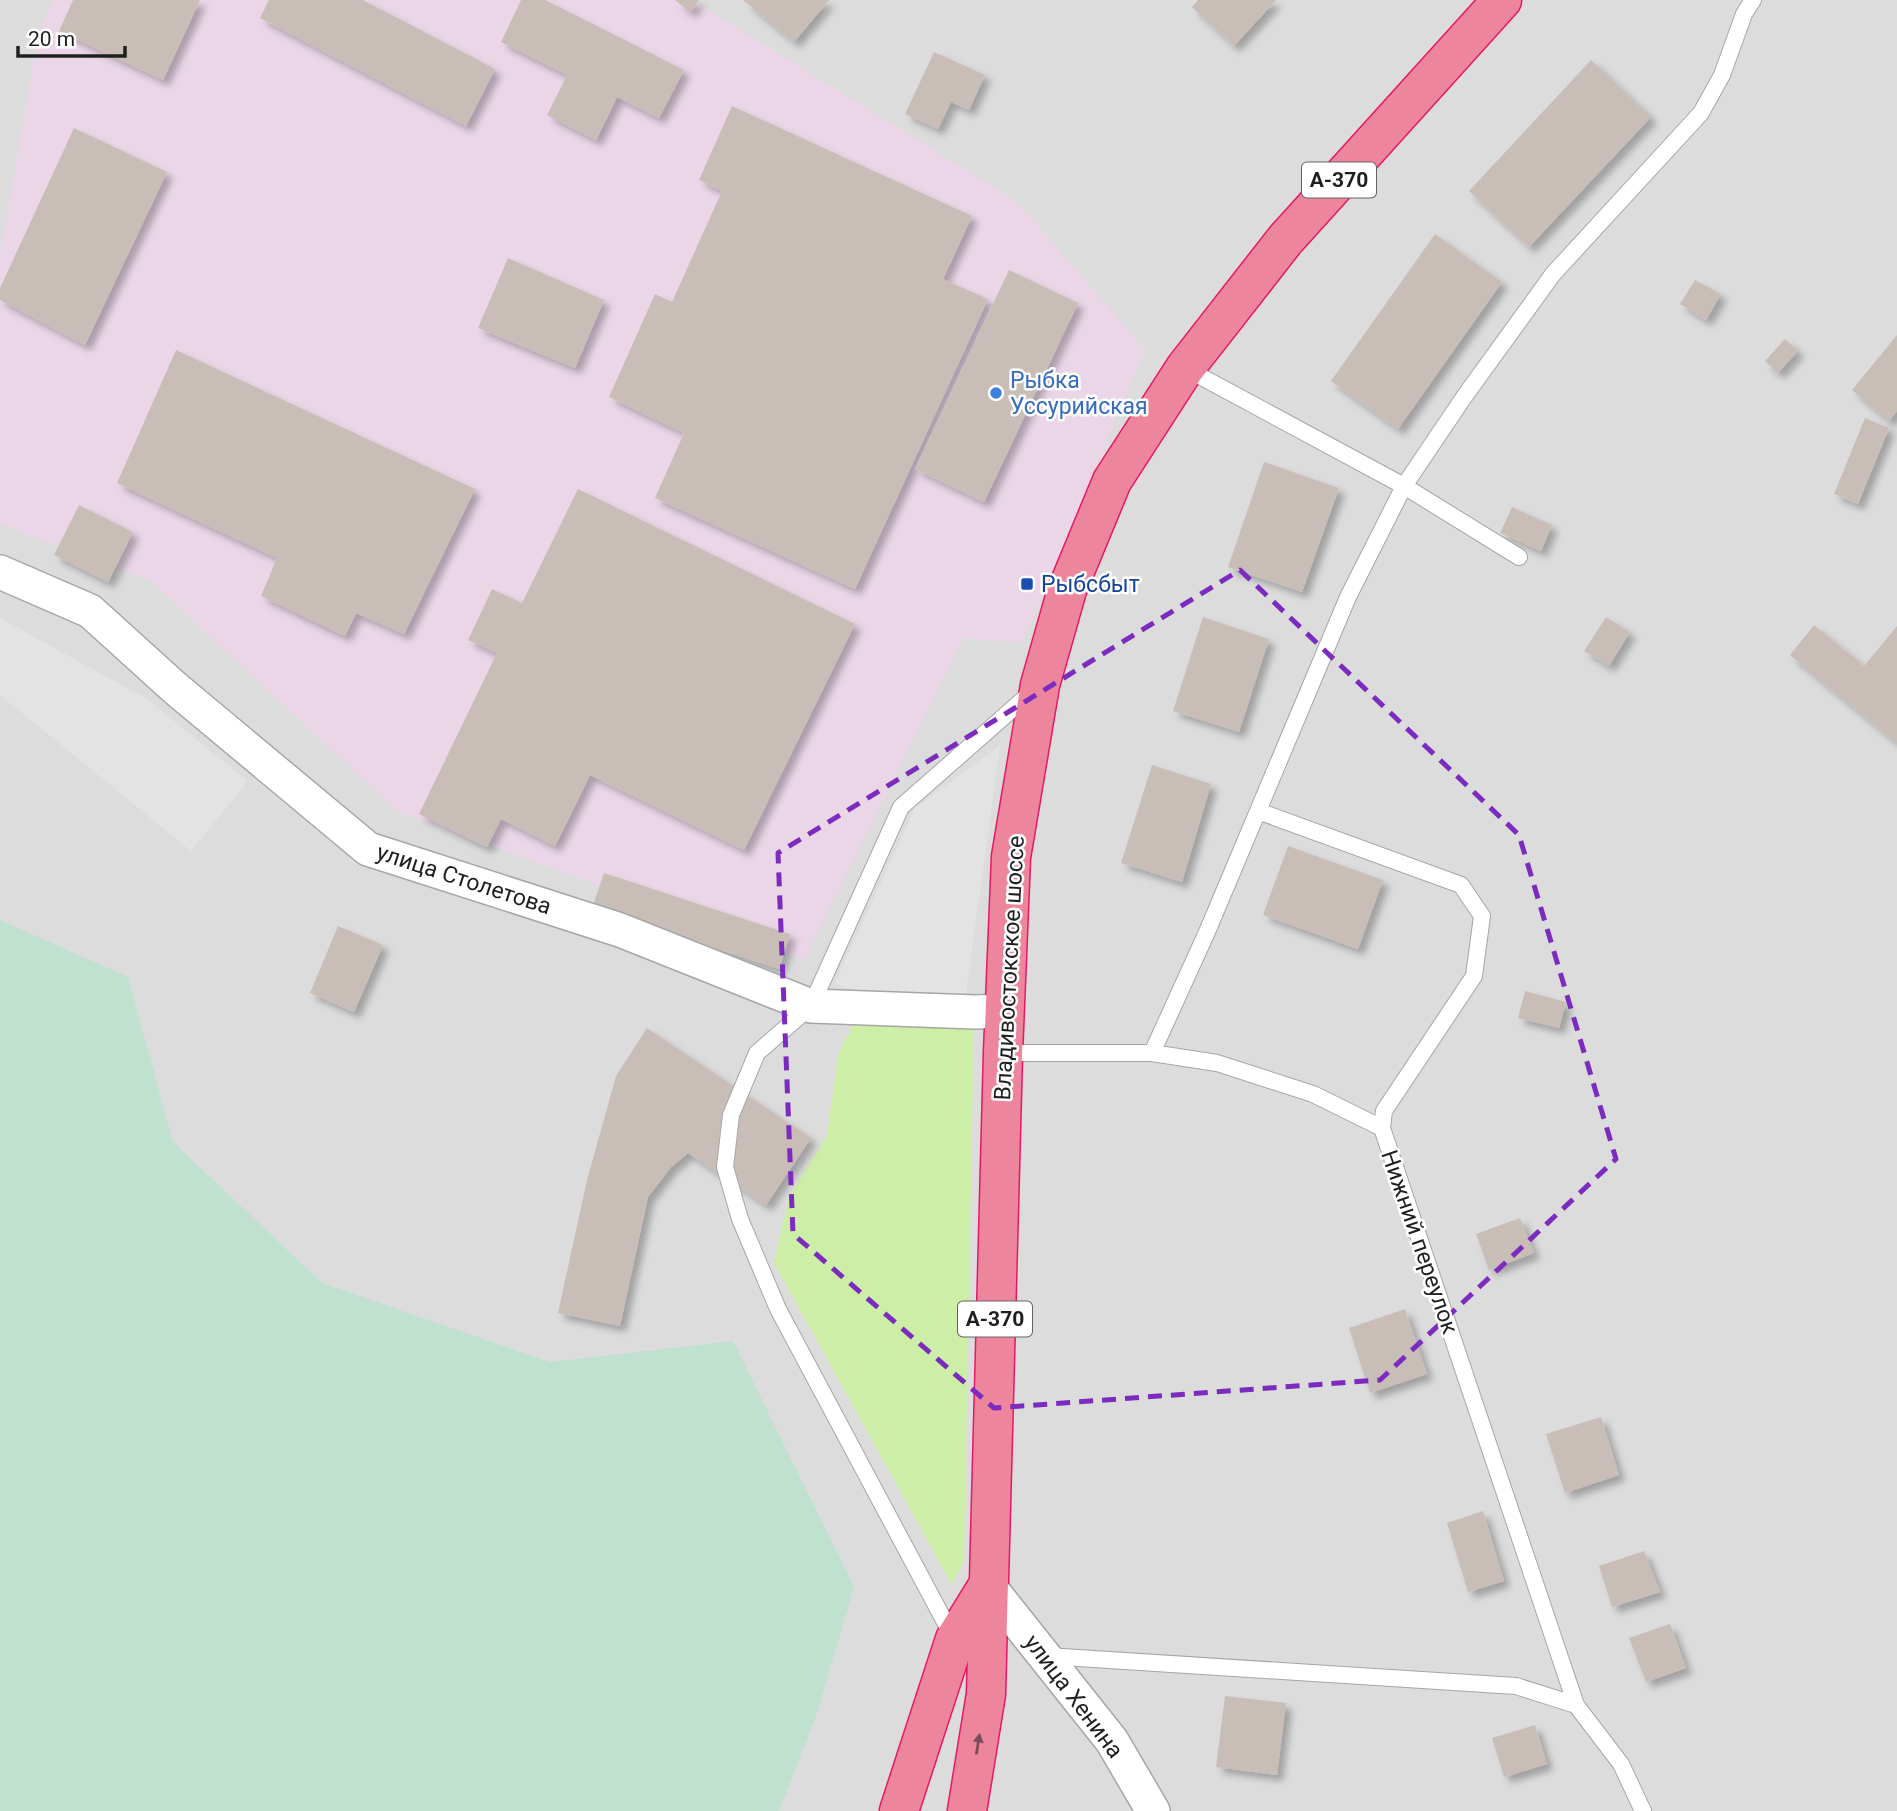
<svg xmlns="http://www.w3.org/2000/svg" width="1897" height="1811" viewBox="0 0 1897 1811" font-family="Roboto,sans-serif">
<defs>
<filter id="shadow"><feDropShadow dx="6" dy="6" stdDeviation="3.5" flood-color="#0004"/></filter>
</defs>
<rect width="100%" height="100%" fill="#f0ece4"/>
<path fill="#dddcdc" d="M 0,0 L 1897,0 L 1897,1811 L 0,1811 Z"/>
<path fill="#ead6e7" d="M 52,0 L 692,0 L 1017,202 L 1145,350 L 1022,643 L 964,638 L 804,960 L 398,812 L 151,581 L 0,524 L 0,255 L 37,41 Z"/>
<path fill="#cceea6" d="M 855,1022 L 974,1025 L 964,1560 L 952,1585 L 774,1263 L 789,1196 L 827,1136 L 838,1054 Z"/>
<path fill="#c0e0d0" d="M 0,920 L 128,977 L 173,1142 L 322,1283 L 550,1362 L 733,1341 L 854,1587 L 817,1713 L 779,1811 L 0,1811 Z"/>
<path fill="#e3e3e3" d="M 0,618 L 147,699 L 248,781 L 191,851 L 0,695 Z
M 1000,746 L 965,999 L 877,1003 L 835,983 L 915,808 Z"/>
<path fill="#c9beb7" filter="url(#shadow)" d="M 73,0 L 200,0 L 163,80 L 59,31 Z
M 269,0 L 363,0 L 495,69 L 466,126 L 260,18 Z
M 521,0 L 545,0 L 684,70 L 659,118 L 617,97 L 596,140 L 547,115 L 567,75 L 501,42 Z
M 675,0 L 699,0 L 690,12 Z
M 743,0 L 829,0 L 794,42 Z
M 1198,0 L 1276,0 L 1234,46 L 1192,7 Z
M 934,52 L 985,75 L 969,110 L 951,102 L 938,129 L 905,114 Z
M 1591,60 L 1651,117 L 1529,247 L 1469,191 Z
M 732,106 L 972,216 L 943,279 L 988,299 L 855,589 L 655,498 L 684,433 L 609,397 L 655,294 L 672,302 L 722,191 L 699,180 Z
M 74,128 L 167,172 L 85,345 L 0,300 L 0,288 Z
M 1435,234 L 1502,282 L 1398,429 L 1331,381 Z
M 508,258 L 604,300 L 575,368 L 478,328 Z
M 1009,270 L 1078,303 L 984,502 L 915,469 Z
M 1695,280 L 1721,294 L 1706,320 L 1680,304 Z
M 1897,335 L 1897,411 L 1889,421 L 1852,390 Z
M 1785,339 L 1798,351 L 1778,373 L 1765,361 Z
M 176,350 L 475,489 L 404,634 L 356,613 L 345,636 L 261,596 L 277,558 L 117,483 Z
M 1865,418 L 1889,428 L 1858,504 L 1834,494 Z
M 1264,462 L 1339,488 L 1302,592 L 1228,567 Z
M 578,489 L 855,624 L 744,850 L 590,775 L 555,846 L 501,819 L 487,847 L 419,814 L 497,653 L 468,640 L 492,589 L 522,603 Z
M 79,505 L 133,532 L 108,582 L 54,555 Z
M 1512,507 L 1552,525 L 1541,551 L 1500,533 Z
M 1203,617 L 1269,639 L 1239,732 L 1173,711 Z
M 1606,617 L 1630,632 L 1609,666 L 1584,651 Z
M 1814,625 L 1864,666 L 1897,626 L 1897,743 L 1790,655 Z
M 1152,765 L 1211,784 L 1182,882 L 1121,863 Z
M 1288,846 L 1383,880 L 1358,949 L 1263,915 Z
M 604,873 L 790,934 L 779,969 L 592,908 Z
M 338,926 L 383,945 L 354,1012 L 310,993 Z
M 1525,991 L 1566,1002 L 1559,1028 L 1518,1018 Z
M 647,1028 L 811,1138 L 766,1205 L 688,1153 L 671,1167 L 648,1197 L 620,1326 L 558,1313 L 587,1180 L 616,1076 Z
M 1520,1218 L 1534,1253 L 1489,1270 L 1476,1234 Z
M 1405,1309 L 1427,1374 L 1370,1393 L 1349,1328 Z
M 1601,1417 L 1619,1475 L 1565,1493 L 1546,1434 Z
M 1483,1511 L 1504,1581 L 1468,1592 L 1447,1523 Z
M 1644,1551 L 1660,1592 L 1612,1607 L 1599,1566 Z
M 1670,1624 L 1686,1668 L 1646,1682 L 1629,1638 Z
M 1225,1696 L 1286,1703 L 1277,1775 L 1216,1767 Z
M 1535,1725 L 1547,1764 L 1504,1777 L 1492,1738 Z"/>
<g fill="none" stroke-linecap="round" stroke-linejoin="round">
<defs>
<path id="lane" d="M 1185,368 L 1404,486 L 1519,557
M 1258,811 L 1461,885 L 1482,916 L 1474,976 L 1384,1111 L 1382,1128 L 1576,1705 L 1621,1764 L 1643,1811
M 1003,1053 L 1152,1053 L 1217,1063 L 1313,1094 L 1382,1128
M 1152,1053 L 1207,932 L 1348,597 L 1404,486 L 1464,397 L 1553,274 L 1701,113 L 1722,75 L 1744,14 L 1753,0
M 953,1637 L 778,1309 L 740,1219 L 725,1167 L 731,1115 L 757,1053 L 811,1006 L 901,807 L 1033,691
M 1047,1656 L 1516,1686 L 1576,1705"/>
<path id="street" d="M 0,572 L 90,611 L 175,688 L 368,849 L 620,930 L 811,1006 L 975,1012 L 1005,1011
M 988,1585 L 1112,1741 L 1153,1811"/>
<path id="highway" d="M 899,1811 L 955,1639 L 987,1587
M 967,1811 L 986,1694 L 1003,1053 L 1011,857 L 1040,685 L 1067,590 L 1112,481 L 1185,368 L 1285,240 L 1502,0"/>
</defs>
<use href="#lane" stroke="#a6a6a6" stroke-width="18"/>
<use href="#street" stroke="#a6a6a6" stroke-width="36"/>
<use href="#highway" stroke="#e81766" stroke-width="41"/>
<use href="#lane" stroke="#fff" stroke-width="16"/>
<use href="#street" stroke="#fff" stroke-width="33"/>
<use href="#highway" stroke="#ed869d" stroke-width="38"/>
</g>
<defs><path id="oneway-solid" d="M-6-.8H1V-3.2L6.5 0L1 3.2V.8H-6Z" transform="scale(1.75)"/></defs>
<use fill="#7c4d58" href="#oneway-solid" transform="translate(978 1744) rotate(-81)"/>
<path fill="none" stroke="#7b2cbf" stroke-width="5" stroke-dasharray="14 9" stroke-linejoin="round" d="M 1240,570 L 1519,835 L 1616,1159 L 1380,1380 L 994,1408 L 793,1234 L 778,853 Z"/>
<circle fill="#3f7fe0" stroke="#fff" stroke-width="2.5" cx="996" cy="393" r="7"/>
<rect fill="#1a4fb4" stroke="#fff" stroke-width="2.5" x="1020" y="577" width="14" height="14" rx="3.5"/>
<g text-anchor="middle" stroke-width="5" stroke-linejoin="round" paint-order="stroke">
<g fill="#fff" stroke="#626262" stroke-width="2">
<rect x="1302" y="162.5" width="74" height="35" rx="5"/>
<rect x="958" y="1301.5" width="74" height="35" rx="5"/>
</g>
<g font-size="21" font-weight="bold" fill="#1f1f1f">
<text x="1339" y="187">А-370</text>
<text x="995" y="1326">А-370</text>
</g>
<g font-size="23" fill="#366cbe" stroke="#fff" text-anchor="start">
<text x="1010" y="388">Рыбка<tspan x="1010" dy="26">Уссурийская</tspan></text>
</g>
<g font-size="23" fill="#164399" stroke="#fff" text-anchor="start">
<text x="1041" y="592">Рыбсбыт</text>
</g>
<g font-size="23" fill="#1f1f1f" stroke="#fff">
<text transform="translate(464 879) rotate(18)" y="8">улица Столетова</text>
<text transform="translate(1009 968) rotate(-87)" y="8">Владивостокское шоссе</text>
<text transform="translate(1420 1242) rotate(71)" y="8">Нижний переулок</text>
<text transform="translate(1074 1696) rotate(53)" y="8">улица Хенина</text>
</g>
</g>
<path d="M18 46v10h107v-10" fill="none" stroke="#1f1f1f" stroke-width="3.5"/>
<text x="28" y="46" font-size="21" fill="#1f1f1f" stroke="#ffffff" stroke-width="5" paint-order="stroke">20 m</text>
</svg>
